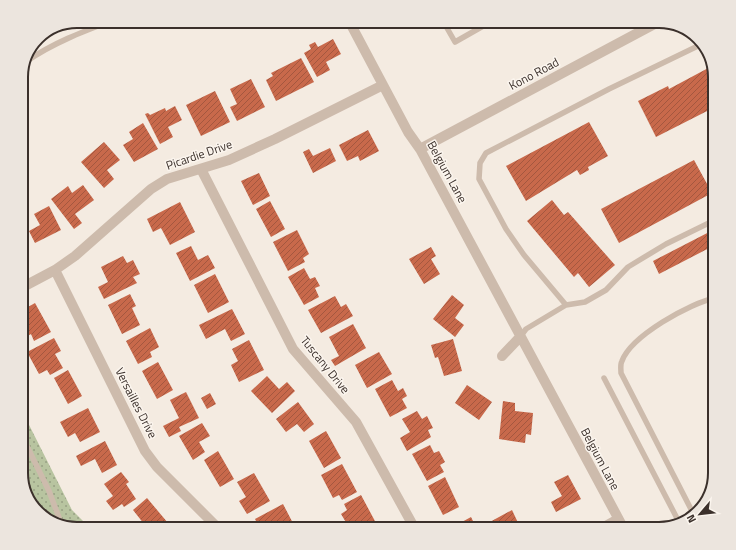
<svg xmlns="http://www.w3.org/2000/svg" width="736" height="550" viewBox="0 0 736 550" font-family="'Titillium Web',sans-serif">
<defs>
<pattern id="grass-dots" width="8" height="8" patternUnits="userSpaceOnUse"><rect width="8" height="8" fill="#b8c4a0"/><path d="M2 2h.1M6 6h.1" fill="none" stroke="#97a083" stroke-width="1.8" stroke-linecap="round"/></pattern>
<pattern id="building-hatch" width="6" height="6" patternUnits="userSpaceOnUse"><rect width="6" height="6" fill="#c8694b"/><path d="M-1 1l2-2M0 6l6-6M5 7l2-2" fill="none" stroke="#a4573f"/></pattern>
</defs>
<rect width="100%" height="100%" fill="#f4ebe1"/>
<path fill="url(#grass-dots)" d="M 21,409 L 72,510 L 91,529 L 77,529 L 43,517 L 27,498 L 21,476 Z"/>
<path fill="url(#building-hatch)" d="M 333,39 L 341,54 L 326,62 L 330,70 L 317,77 L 304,53 L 311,49 L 309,45 L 315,42 L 318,47 Z
M 301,58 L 314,82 L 276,101 L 266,80 L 273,76 L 271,73 Z
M 712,66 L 715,77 L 715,107 L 656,137 L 638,101 L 668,86 L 669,89 Z
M 251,79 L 265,107 L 237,121 L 230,107 L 237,104 L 230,89 Z
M 215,91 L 230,122 L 201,136 L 186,105 Z
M 175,106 L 182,120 L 168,127 L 173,137 L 160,144 L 145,114 L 148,113 L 150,115 L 165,108 L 166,111 Z
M 589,122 L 608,156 L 588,167 L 589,170 L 580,175 L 577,170 L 526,201 L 506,166 Z
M 143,123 L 158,149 L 134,162 L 123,145 L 133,139 L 129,132 Z
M 368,130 L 379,151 L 360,161 L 358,156 L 347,161 L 339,145 Z
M 104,142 L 120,160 L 107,170 L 114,179 L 104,188 L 81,162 Z
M 330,148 L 336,161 L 313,173 L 303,152 L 309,149 L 313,156 Z
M 715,154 L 715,172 L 708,158 Z
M 694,160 L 712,193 L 619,243 L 601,209 Z
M 259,173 L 270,196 L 253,205 L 241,181 Z
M 83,185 L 94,200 L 75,214 L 82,223 L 74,229 L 51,199 L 68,186 L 72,193 Z
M 552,200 L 564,215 L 568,212 L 615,265 L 589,287 L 578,273 L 574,277 L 527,221 Z
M 270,201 L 285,229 L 271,237 L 256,209 Z
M 180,202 L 195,232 L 170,245 L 161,228 L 153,232 L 147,219 Z
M 49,206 L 61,230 L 35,243 L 29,231 L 40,225 L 34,214 Z
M 715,229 L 715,245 L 659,274 L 653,261 Z
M 297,230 L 309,254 L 303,258 L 305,262 L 288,271 L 273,242 Z
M 21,236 L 28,249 L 21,253 Z
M 191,246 L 198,260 L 208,255 L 215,268 L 190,281 L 176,253 Z
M 431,247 L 436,256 L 431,259 L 440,274 L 424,284 L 409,259 Z
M 123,256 L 127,263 L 133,260 L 140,274 L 133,277 L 137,283 L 104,299 L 98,287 L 108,282 L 101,267 Z
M 304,268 L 310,279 L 315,277 L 320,286 L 315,288 L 319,297 L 304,305 L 288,277 Z
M 215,274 L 229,302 L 208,313 L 194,285 Z
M 130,294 L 136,306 L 132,308 L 140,325 L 122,334 L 108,305 Z
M 452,295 L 464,305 L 455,318 L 464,325 L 455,337 L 433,319 Z
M 335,296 L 341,307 L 346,304 L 353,316 L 321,333 L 308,310 Z
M 35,303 L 51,332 L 34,341 L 31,334 L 23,339 L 21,336 L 21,326 L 25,324 L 21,317 L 21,311 Z
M 232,309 L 245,334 L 231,341 L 225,329 L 206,339 L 199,325 Z
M 353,324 L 366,348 L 335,366 L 331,360 L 339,356 L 329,337 Z
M 150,328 L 159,347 L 150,352 L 152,357 L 138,364 L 126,341 Z
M 54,338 L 61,351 L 55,354 L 63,368 L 50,375 L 47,370 L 39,374 L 27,352 Z
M 453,339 L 462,371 L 444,376 L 438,357 L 435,358 L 431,345 Z
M 249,340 L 264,370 L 239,382 L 231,365 L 238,361 L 232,349 Z
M 379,352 L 392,374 L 367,388 L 355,365 Z
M 158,362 L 173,390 L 157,399 L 142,371 Z
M 68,370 L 82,396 L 68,404 L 54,378 Z
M 267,376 L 279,389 L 287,382 L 295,391 L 272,413 L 251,391 Z
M 392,380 L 398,391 L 403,388 L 407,396 L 402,399 L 407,408 L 390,417 L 375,389 Z
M 467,385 L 492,402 L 479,420 L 455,403 Z
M 186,392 L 199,418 L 179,427 L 181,431 L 169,437 L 163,426 L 179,418 L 170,400 Z
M 210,393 L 216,404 L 207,409 L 201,398 Z
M 503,401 L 515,403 L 515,411 L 533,413 L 531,435 L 526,434 L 525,443 L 499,439 Z
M 298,402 L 314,424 L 304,432 L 297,424 L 286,432 L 276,419 Z
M 88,408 L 100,432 L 80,442 L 75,433 L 68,437 L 60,422 Z
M 417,411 L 422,419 L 427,416 L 433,428 L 428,430 L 431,437 L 407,451 L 400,438 L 410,432 L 402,419 Z
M 202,423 L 210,436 L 199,442 L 205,452 L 193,460 L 179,436 Z
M 326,431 L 341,458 L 324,468 L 309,441 Z
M 105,441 L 117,465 L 102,473 L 95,459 L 81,466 L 76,456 Z
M 430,445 L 434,453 L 439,451 L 445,462 L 440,465 L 444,472 L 427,481 L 412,454 Z
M 218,451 L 234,479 L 220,487 L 204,460 Z
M 342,464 L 357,492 L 342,500 L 339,495 L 333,498 L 321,475 Z
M 121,472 L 129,482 L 126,484 L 136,499 L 124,507 L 122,504 L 113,510 L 106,501 L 113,496 L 104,484 Z
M 254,473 L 270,501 L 247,514 L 239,501 L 246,497 L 237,482 Z
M 568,475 L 581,499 L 556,512 L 551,502 L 562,496 L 554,482 Z
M 445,477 L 459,507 L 443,515 L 428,486 Z
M 361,495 L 376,523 L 366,529 L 357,529 L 356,526 L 350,529 L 341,514 L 347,510 L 344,504 Z
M 147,498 L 168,523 L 161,529 L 148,529 L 133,510 Z
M 283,504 L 296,529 L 260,529 L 255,519 Z
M 512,510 L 521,529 L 491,529 L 488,523 Z
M 471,517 L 477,529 L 449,529 Z"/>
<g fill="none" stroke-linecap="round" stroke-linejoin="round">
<path stroke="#cdbbac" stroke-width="5.5" d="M 443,21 L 455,42 L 492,21
M 702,44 L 609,89 L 486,153 L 480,163 L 479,179 L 506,229 L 524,255 L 566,305 L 585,302 L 606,290 L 628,267 L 666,244 L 715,220
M 27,61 C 53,43 82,32 111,21
M 520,337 L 526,329 L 566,305
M 604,378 L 680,524
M 21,434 L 49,491 L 61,523
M 694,515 L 621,373 C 621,369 620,364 622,361 C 631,336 690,303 715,298"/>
<path stroke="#cdbbac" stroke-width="10" d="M 349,21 L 408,132 L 420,149 L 624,529
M 420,149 L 660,21
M 201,169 L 293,349 L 356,422 L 415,529
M 55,270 L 145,451 L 157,467 L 219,529
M 21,288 L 55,270 L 75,256 L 151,189 L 167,179 L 229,160 L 275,139 L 383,85
M 502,356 L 520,337
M 600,529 L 618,519"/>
</g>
<g text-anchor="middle" stroke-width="3" stroke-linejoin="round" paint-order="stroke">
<g font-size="12" fill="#3b302b" stroke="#fbf5ee">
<text transform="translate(534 74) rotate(-28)" y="4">Kono Road</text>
<text transform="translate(199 155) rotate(-19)" y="4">Picardie Drive</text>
<text transform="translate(447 172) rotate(61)" y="4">Belgium Lane</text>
<text transform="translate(325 365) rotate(51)" y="4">Tuscany Drive</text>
<text transform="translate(136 403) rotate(63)" y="4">Versailles Drive</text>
<text transform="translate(600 459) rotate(62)" y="4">Belgium Lane</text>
</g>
</g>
<path d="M0 0H736V550H0ZM77 28H659A49 49 0 0 1 708 77V473A49 49 0 0 1 659 522H77A49 49 0 0 1 28 473V77A49 49 0 0 1 77 28Z" fill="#ece5de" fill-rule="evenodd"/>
<path fill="none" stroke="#3b302b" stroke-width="2" d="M77 28H659A49 49 0 0 1 708 77V473A49 49 0 0 1 659 522H77A49 49 0 0 1 28 473V77A49 49 0 0 1 77 28Z"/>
<g transform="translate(700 514) rotate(242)" stroke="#fbf5ee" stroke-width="3" paint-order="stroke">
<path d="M0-3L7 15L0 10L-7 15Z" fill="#3b302b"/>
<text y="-6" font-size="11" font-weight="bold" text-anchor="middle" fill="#3b302b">N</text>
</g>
</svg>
